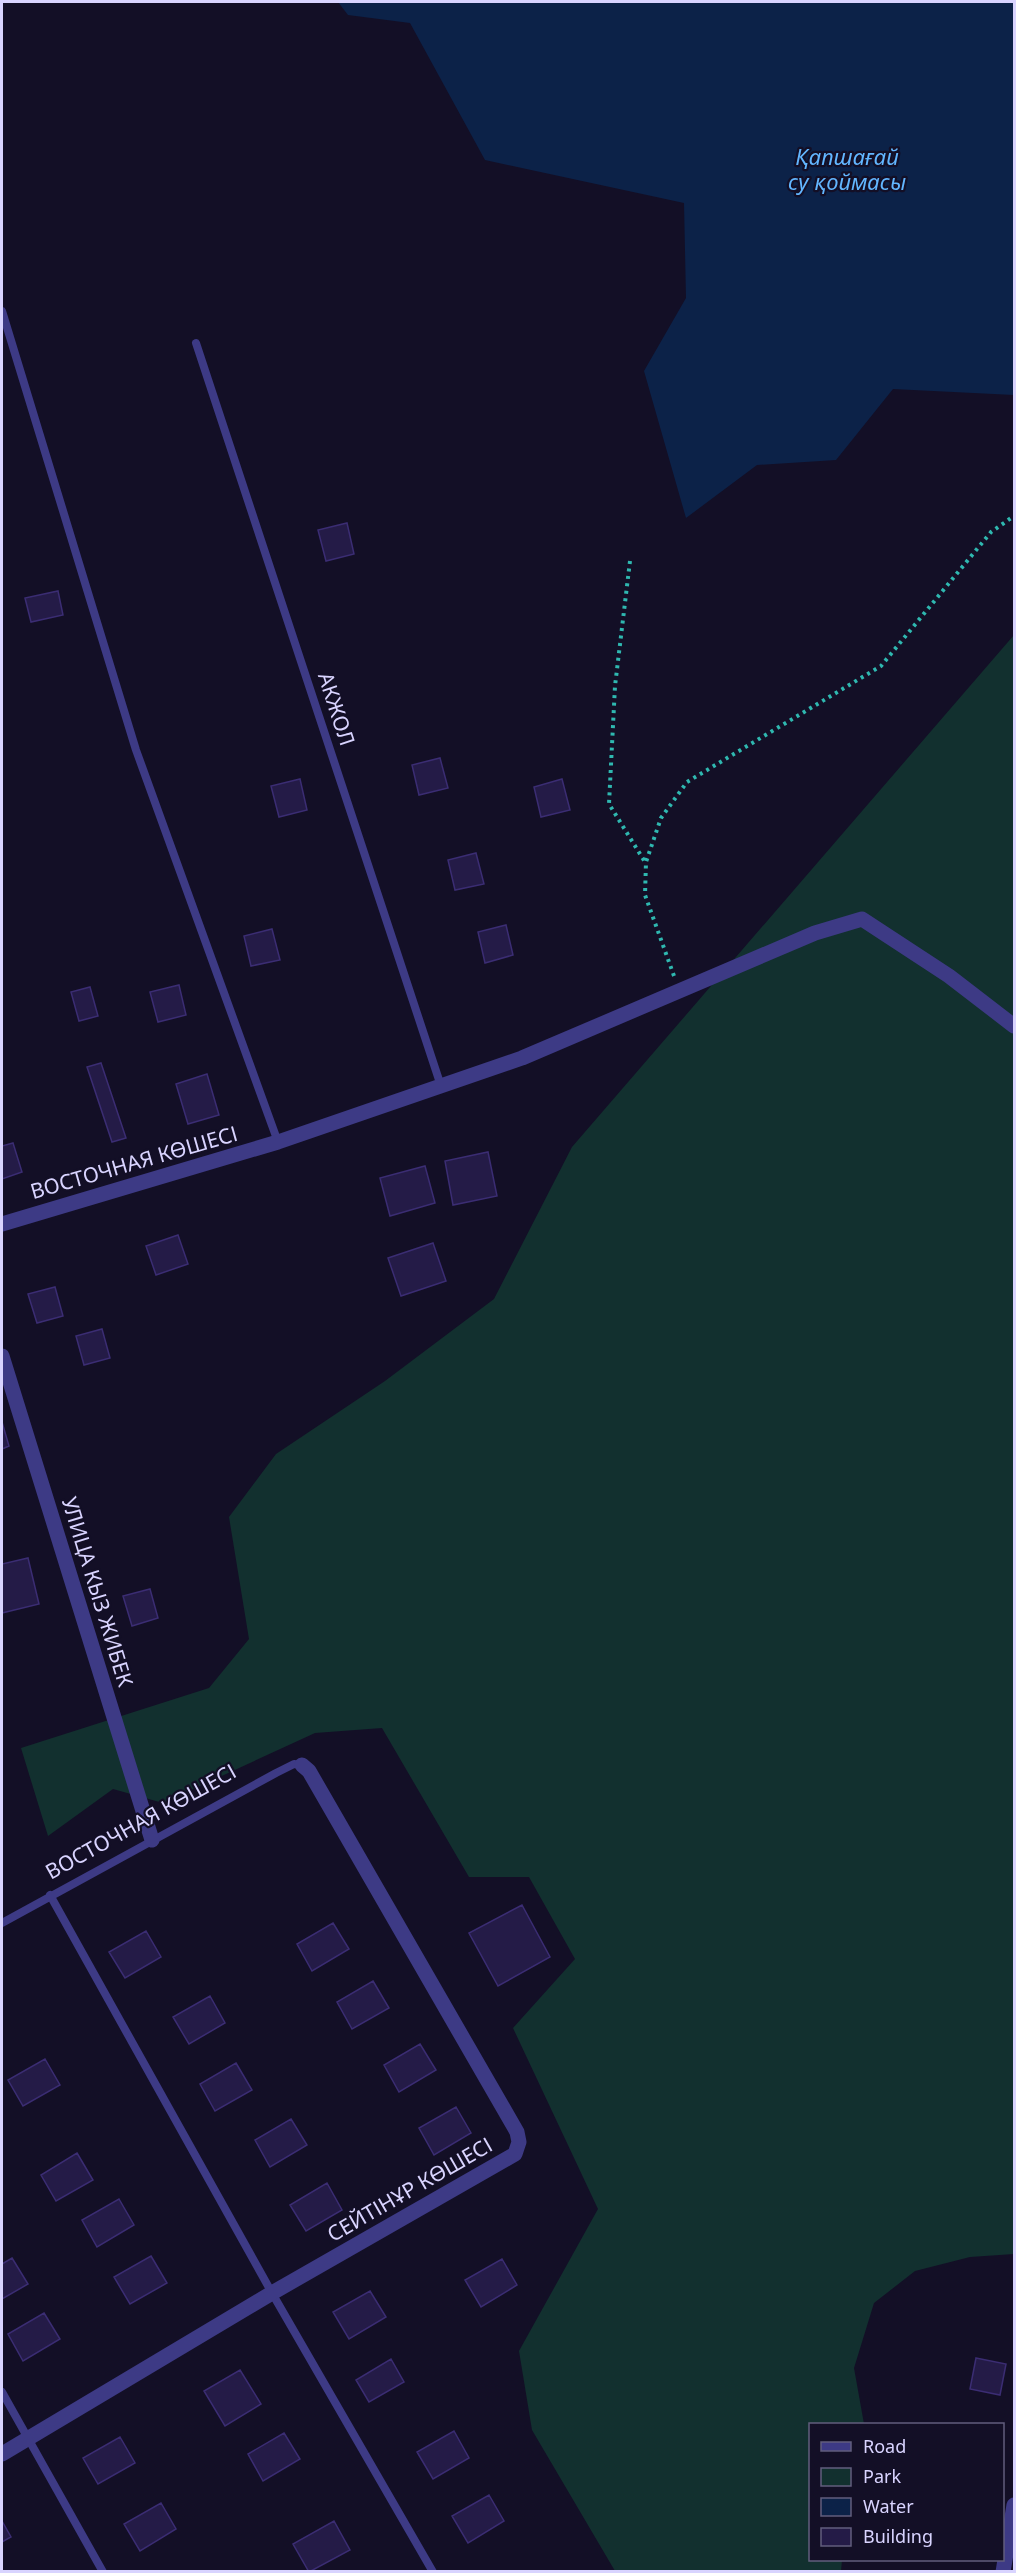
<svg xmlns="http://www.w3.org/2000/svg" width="1016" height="2573" viewBox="0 0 1016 2573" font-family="'Noto Sans',sans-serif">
<rect width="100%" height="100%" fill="#130f26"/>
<path fill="#12302f" d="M 1014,635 L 1014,2254 L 970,2257 L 915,2271 L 874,2303 L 854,2368 L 864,2424 L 810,2424 L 810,2560 L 842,2560 L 841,2571 L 615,2571 L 532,2430 L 519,2351 L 598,2209 L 513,2028 L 575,1959 L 529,1877 L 469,1877 L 382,1728 L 315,1733 L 163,1803 L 113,1789 L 48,1836 L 21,1748 L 209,1688 L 249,1639 L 229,1517 L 276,1454 L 385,1381 L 494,1299 L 572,1147 Z"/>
<path fill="#0c2248" d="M 338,2 L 1014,2 L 1014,395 L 893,389 L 836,460 L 757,465 L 686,518 L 644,371 L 686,298 L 684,203 L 485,160 L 410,23 L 348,15 Z"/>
<path fill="#241b47" stroke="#3b2d73" stroke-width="1.5" d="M 347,523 L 354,554 L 326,561 L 318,530 Z
M 58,591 L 63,615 L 31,622 L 25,598 Z
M 440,758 L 448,788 L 419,795 L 412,765 Z
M 300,779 L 307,810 L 279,817 L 271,786 Z
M 562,779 L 570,810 L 541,817 L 534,787 Z
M 476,853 L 484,884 L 455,890 L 448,860 Z
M 506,925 L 513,955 L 485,963 L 478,932 Z
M 272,929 L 280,960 L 251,966 L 244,936 Z
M 179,985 L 186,1015 L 158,1022 L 150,992 Z
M 90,987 L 98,1016 L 79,1021 L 71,992 Z
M 101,1063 L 126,1138 L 112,1142 L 87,1067 Z
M 207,1074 L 219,1115 L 188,1124 L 176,1084 Z
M 13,1143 L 22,1172 L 2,1179 L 2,1146 Z
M 488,1152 L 497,1196 L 453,1205 L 445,1161 Z
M 425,1166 L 435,1203 L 390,1216 L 380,1178 Z
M 178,1235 L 188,1264 L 156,1275 L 146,1246 Z
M 433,1243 L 446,1281 L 401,1296 L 388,1258 Z
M 55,1287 L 63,1316 L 37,1323 L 28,1294 Z
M 102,1329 L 110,1358 L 84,1365 L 76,1336 Z
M 2,1422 L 9,1446 L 2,1449 Z
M 28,1558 L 39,1604 L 2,1613 L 2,1564 Z
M 150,1589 L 158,1618 L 132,1626 L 123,1596 Z
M 522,1905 L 550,1957 L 498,1986 L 469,1933 Z
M 333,1923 L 349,1949 L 312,1971 L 297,1944 Z
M 146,1931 L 161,1957 L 125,1978 L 109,1952 Z
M 373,1981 L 389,2008 L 352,2029 L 337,2002 Z
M 210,1996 L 225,2023 L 189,2044 L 173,2017 Z
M 420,2044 L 436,2070 L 399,2092 L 384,2065 Z
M 45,2059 L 60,2085 L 23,2106 L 8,2080 Z
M 236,2063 L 252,2090 L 215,2111 L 200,2084 Z
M 456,2107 L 471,2133 L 434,2155 L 419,2128 Z
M 291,2119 L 307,2145 L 270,2167 L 255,2140 Z
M 77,2153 L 93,2180 L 56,2201 L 41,2175 Z
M 327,2183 L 342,2210 L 306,2231 L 290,2205 Z
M 119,2199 L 134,2225 L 97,2247 L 82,2220 Z
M 151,2256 L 167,2283 L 130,2304 L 114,2277 Z
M 12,2258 L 28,2284 L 2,2299 L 2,2264 Z
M 502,2259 L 517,2285 L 481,2307 L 465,2280 Z
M 370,2291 L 386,2317 L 349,2339 L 333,2312 Z
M 44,2313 L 60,2339 L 23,2361 L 8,2334 Z
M 976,2358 L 1006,2364 L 1000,2395 L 970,2389 Z
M 391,2359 L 404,2382 L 369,2402 L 356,2380 Z
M 240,2370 L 261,2404 L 225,2426 L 204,2391 Z
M 454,2431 L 469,2458 L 433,2479 L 417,2452 Z
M 284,2433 L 300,2459 L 263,2481 L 248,2454 Z
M 120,2437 L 135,2463 L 98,2484 L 83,2458 Z
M 489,2495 L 504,2521 L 468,2543 L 452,2516 Z
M 161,2503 L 176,2529 L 140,2551 L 124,2524 Z
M 2,2521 L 11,2537 L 2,2542 Z
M 334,2521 L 350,2550 L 309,2572 L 293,2544 Z"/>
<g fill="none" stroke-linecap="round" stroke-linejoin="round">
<path stroke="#2fb8b0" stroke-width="4" stroke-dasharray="3 4.5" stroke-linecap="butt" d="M 630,561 L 615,686 L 609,804 L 645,862
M 674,976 L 645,895 L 646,862 L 661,818 L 687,782 L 881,666 L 991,532 L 1014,516"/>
<path stroke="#3d3a85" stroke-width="8" d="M 2,311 L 136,750 L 278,1142
M 196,343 L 441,1086
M 50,1895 L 272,2293 L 433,2572
M 2,1923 L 276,1773 L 294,1764 L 302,1765
M 2,2392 L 103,2572"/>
<path stroke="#3d3a85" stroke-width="15" d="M 2,1224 L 278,1142 L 522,1058 L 815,933 L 862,919 L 949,976 L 1014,1026
M 2,1356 L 152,1840
M 2,2454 L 272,2293 L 515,2154 L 519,2142 L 517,2132 L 309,1771 L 302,1765
M 1003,2572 L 1014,2505"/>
</g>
<g text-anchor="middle" stroke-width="4.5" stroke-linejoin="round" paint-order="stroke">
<g font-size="21" fill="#d9d4ff" stroke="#130f26">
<text transform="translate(336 709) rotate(72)" y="7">АКЖОЛ</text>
<text transform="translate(134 1163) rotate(-16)" y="7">ВОСТОЧНАЯ КӨШЕСІ</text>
<text transform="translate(97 1592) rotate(73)" y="7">УЛИЦА КЫЗ ЖИБЕК</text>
<text transform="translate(141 1822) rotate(-29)" y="7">ВОСТОЧНАЯ КӨШЕСІ</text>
<text transform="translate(410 2190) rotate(-30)" y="7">СЕЙТІНҰР КӨШЕСІ</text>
</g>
<g font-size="22" font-style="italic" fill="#62b6ff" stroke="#130f26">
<text x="847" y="165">Қапшағай<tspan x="847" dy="25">су қоймасы</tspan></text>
</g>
</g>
<rect width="1016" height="2573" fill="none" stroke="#d9d4ff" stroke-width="6"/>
<rect x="809" y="2423" width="195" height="138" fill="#130f26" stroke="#625e7d" stroke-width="1.5"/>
<rect x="821" y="2442" width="30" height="9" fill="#3d3a85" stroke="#625e7d" stroke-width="1.5"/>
<text x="863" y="2453" font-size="18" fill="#d9d4ff">Road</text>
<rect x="821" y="2468" width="30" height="18" fill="#12302f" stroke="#625e7d" stroke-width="1.5"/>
<text x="863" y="2483" font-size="18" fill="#d9d4ff">Park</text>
<rect x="821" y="2498" width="30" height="18" fill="#0c2248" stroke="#625e7d" stroke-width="1.5"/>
<text x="863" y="2513" font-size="18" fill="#d9d4ff">Water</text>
<rect x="821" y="2528" width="30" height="18" fill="#241b47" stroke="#625e7d" stroke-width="1.5"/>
<text x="863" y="2543" font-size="18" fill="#d9d4ff">Building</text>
</svg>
